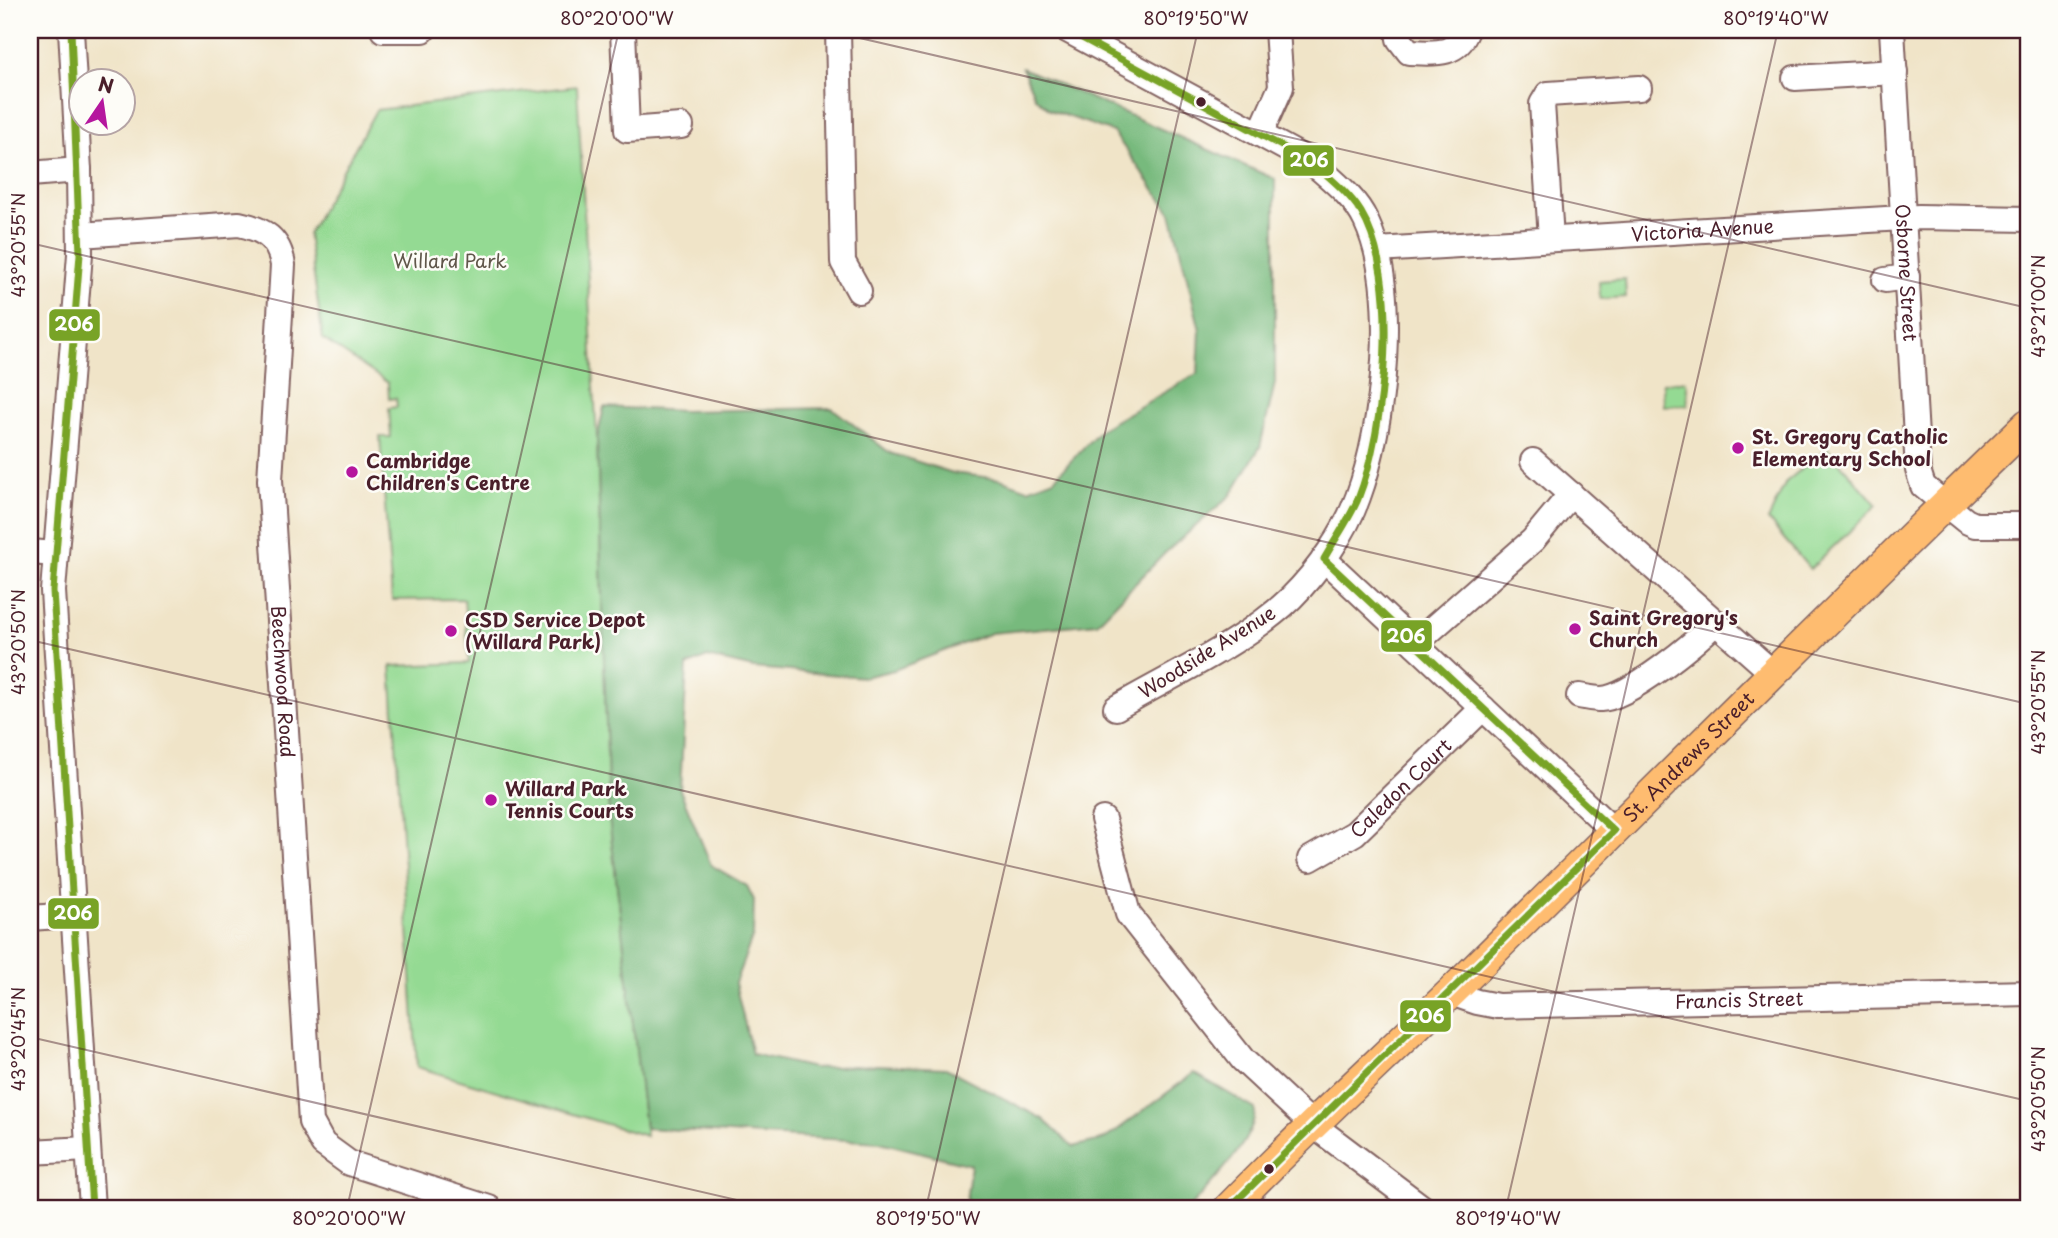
<svg xmlns="http://www.w3.org/2000/svg" width="2058" height="1238" viewBox="0 0 2058 1238" font-family="'Playpen Sans',sans-serif">
<rect width="100%" height="100%" fill="#fdfcf7"/>
<filter id="ink" filterUnits="userSpaceOnUse"><feTurbulence type="fractalNoise" baseFrequency=".0143" numOctaves="2"/><feDisplacementMap in="SourceGraphic" scale="14" xChannelSelector="R" yChannelSelector="G"/><feConvolveMatrix kernelMatrix="1 2 1 2 8 2 1 2 1" color-interpolation-filters="sRGB"/></filter>
<filter id="wash" filterUnits="userSpaceOnUse"><feTurbulence type="fractalNoise" baseFrequency=".00686" numOctaves="4" result="noise"/><feDisplacementMap in="SourceGraphic" scale="28" xChannelSelector="R" yChannelSelector="G"/><feGaussianBlur stdDeviation="1.57" result="paint"/><feColorMatrix in="noise" values="0 0 0 0 0 0 0 0 0 0 0 0 0 0 0 0 0 1.4 0 .05"/><feComposite in="paint" operator="in"/></filter>
<g filter="url(#wash)">
<rect width="100%" height="100%" fill="#f0e4c8"/>
<path fill="#94da93" stroke="#6f7c5f" stroke-width="2" d="M 577,86 L 597,439 L 609,817 L 646,1136 L 417,1067 L 391,666 L 469,663 L 464,599 L 392,600 L 380,437 L 391,437 L 389,408 L 397,407 L 396,398 L 389,399 L 388,383 L 323,339 L 308,234 L 376,110 Z
M 1625,279 L 1626,297 L 1600,299 L 1599,281 Z
M 1687,381 L 1688,405 L 1664,406 L 1663,383 Z
M 1827,448 L 1877,505 L 1810,569 L 1768,520 L 1786,482 Z"/>
<path fill="#77ba7d" stroke="#606c54" stroke-width="2" d="M 1022,68 L 1275,179 L 1275,383 L 1260,447 L 1231,495 L 1165,553 L 1097,623 L 991,633 L 894,670 L 864,677 L 753,668 L 707,657 L 687,666 L 680,790 L 711,865 L 747,886 L 754,900 L 753,935 L 735,983 L 752,1054 L 813,1068 L 877,1065 L 946,1068 L 1043,1119 L 1073,1147 L 1105,1139 L 1194,1073 L 1255,1109 C 1256,1140 1209,1185 1189,1208 L 965,1208 L 971,1165 L 880,1142 L 645,1128 L 609,817 L 597,439 L 604,407 L 684,411 L 832,408 L 890,453 L 953,473 L 1000,479 L 1028,489 L 1054,479 L 1101,429 L 1198,373 L 1200,330 L 1171,213 L 1113,132 L 1050,110 L 1035,97 Z"/>
</g>
<g filter="url(#ink)">
<g fill="none" stroke-linecap="round" stroke-linejoin="round">
<defs>
<g id="minor">
<path d="M 71,30 L 79,170 L 80,254 L 53,591 L 92,1208"/>
<path d="M 383,30 L 423,30"/>
<path d="M 623,30 L 627,130 L 681,126"/>
<path d="M 838,30 L 843,262 L 859,291"/>
<path d="M 1067,30 L 1313,163 C 1332,180 1355,197 1366,221 C 1399,290 1384,427 1358,497 C 1345,533 1318,571 1291,598 C 1244,643 1172,675 1116,708"/>
<path d="M 1398,30 L 1399,39 L 1409,52 C 1433,53 1457,57 1467,30"/>
<path id="s1" d="M 1892,30 L 1918,470 L 1923,486 L 1966,521 L 1975,525 L 2028,525"/>
<path d="M 1795,78 L 1895,72"/>
<path d="M 1260,134 L 1281,87 L 1277,30"/>
<path d="M 30,174 L 79,170"/>
<path id="s2" d="M 80,235 L 239,224 C 264,229 279,239 283,265 L 270,480 L 311,1122 L 323,1144 L 349,1163 L 489,1208"/>
<path d="M 1551,238 L 1542,104 L 1548,94 L 1639,88"/>
<path id="s3" d="M 1377,250 L 1919,217 L 2028,219"/>
<path d="M 1885,280 L 1907,277"/>
<path d="M 1533,461 L 1774,674"/>
<path d="M 30,552 L 56,554"/>
<path d="M 1324,559 L 1614,831"/>
<path d="M 1415,644 L 1533,540 L 1571,494"/>
<path d="M 1579,696 C 1586,697 1594,699 1601,699 C 1629,698 1696,642 1716,622"/>
<path d="M 1103,819 L 1128,914 L 1243,1060 L 1313,1125 L 1423,1208"/>
<path id="s4" d="M 1310,859 L 1355,833 L 1483,708"/>
<path d="M 30,918 L 72,915"/>
<path id="s5" d="M 1451,993 L 1477,1002 L 1498,1006 L 2028,993"/>
<path d="M 30,1152 L 88,1149"/>
</g>
<g id="major">
<path id="s6" d="M 1229,1208 C 1307,1127 1391,1052 1471,973 C 1656,790 1840,605 2028,424"/>
</g>
</defs>
<use href="#minor" stroke="#846462" stroke-width="28"/>
<use href="#major" stroke="#846462" stroke-width="33"/>
<use href="#minor" stroke="#fff" stroke-width="24"/>
<use href="#major" stroke="#febc70" stroke-width="30"/>
<defs>
<path id="bus-1" d="M 71,30 L 80,254 L 53,591 L 92,1208
M 1067,30 L 1313,163 C 1330,178 1349,193 1361,212 C 1401,277 1385,431 1358,499 C 1349,520 1335,539 1324,559 L 1614,831 L 1229,1208"/>
</defs>
<use href="#bus-1" stroke="#fdfcf7" stroke-width="12"/>
<use href="#bus-1" stroke="#78a326" stroke-width="7"/>
</g>
</g>
<path fill="none" stroke="#4a1f2b" stroke-width="2" stroke-opacity="0.45" d="M 825,30 L 2028,308M 30,73 L 40,30M 30,243 L 2028,704M 30,640 L 2028,1101M 30,1037 L 772,1208M 347,1208 L 619,30M 926,1208 L 1198,30M 1506,1208 L 1778,30"/>
<g fill="#4a1f2b" stroke="#fdfcf7" stroke-width="2.5">
<circle cx="1201" cy="102" r="6"/>
<circle cx="1269" cy="1169" r="6"/>
</g>
<g fill="#b5179e" stroke="#fdfcf7" stroke-width="2.5">
<circle cx="1738" cy="448" r="7"/>
<circle cx="352" cy="472" r="7"/>
<circle cx="1575" cy="629" r="7"/>
<circle cx="451" cy="631" r="7"/>
<circle cx="491" cy="800" r="7"/>
</g>
<g text-anchor="middle" stroke-width="5" stroke-linejoin="round" paint-order="stroke">
<g font-size="19" fill="#4a1f2b" stroke="#fdfcf7">
<text dy="7" stroke="none"><textPath href="#s3" startOffset="326">Victoria Avenue</textPath></text>
<text dy="7" stroke="none"><textPath href="#s1" startOffset="243">Osborne Street</textPath></text>
<text transform="translate(1207 652) rotate(-32)" y="7">Woodside Avenue</text>
<text dy="7" stroke="none"><textPath href="#s2" startOffset="642">Beechwood Road</textPath></text>
<text dy="7" stroke="none"><textPath href="#s6" startOffset="644">St. Andrews Street</textPath></text>
<text dy="7" stroke="none"><textPath href="#s4" startOffset="116">Caledon Court</textPath></text>
<text dy="7" stroke="none"><textPath href="#s5" startOffset="290">Francis Street</textPath></text>
</g>
<g font-size="19" fill="#60574a" stroke="#fdfcf7">
<text x="450" y="268">Willard Park</text>
</g>
<g font-size="19" font-weight="bold" fill="#4a1f2b" stroke="#fdfcf7" text-anchor="start">
<text x="1752" y="444">St. Gregory Catholic<tspan x="1752" dy="22">Elementary School</tspan></text>
<text x="366" y="468">Cambridge<tspan x="366" dy="22">Children's Centre</tspan></text>
<text x="1589" y="625">Saint Gregory's<tspan x="1589" dy="22">Church</tspan></text>
<text x="465" y="627">CSD Service Depot<tspan x="465" dy="22">(Willard Park)</tspan></text>
<text x="505" y="796">Willard Park<tspan x="505" dy="22">Tennis Courts</tspan></text>
</g>
</g>
<g stroke="#fdfcf7" stroke-width="2.5">
<rect x="1282" y="144" width="53" height="33" rx="7" fill="#78a326"/>
<rect x="48" y="308" width="53" height="34" rx="7" fill="#78a326"/>
<rect x="1380" y="619" width="53" height="34" rx="7" fill="#78a326"/>
<rect x="47" y="897" width="53" height="33" rx="7" fill="#78a326"/>
<rect x="1399" y="999" width="53" height="34" rx="7" fill="#78a326"/>
</g>
<g font-size="19" text-anchor="middle" font-weight="bold" fill="#fff">
<text x="1309" y="167">206</text>
<text x="74" y="331">206</text>
<text x="1406" y="643">206</text>
<text x="73" y="920">206</text>
<text x="1425" y="1023">206</text>
</g>
<rect width="2058" height="1238" fill="none" stroke="#fdfcf7" stroke-width="77"/>
<g transform="translate(102 102) rotate(13)"><circle r="33" fill="#fdfcf7" stroke="#b5a4a5" stroke-width="2"/>
<path d="M0-5L12 26L0 18L-12 26Z" fill="#b5179e"/>
<text y="-10" font-size="19" font-weight="bold" text-anchor="middle" fill="#4a1f2b">N</text>
</g>
<rect x="38" y="38" width="1982" height="1162" fill="none" stroke="#4a1f2b" stroke-width="2.5"/>
<g font-size="18" text-anchor="middle" fill="#4a1f2b">
<text x="617" y="25">80°20'00"W</text>
<text x="1196" y="25">80°19'50"W</text>
<text x="1776" y="25">80°19'40"W</text>
<text transform="translate(19 245) rotate(-90)" y="6">43°20'55"N</text>
<text transform="translate(2039 306) rotate(-90)" y="6">43°21'00"N</text>
<text transform="translate(19 642) rotate(-90)" y="6">43°20'50"N</text>
<text transform="translate(2039 702) rotate(-90)" y="6">43°20'55"N</text>
<text transform="translate(19 1039) rotate(-90)" y="6">43°20'45"N</text>
<text transform="translate(2039 1099) rotate(-90)" y="6">43°20'50"N</text>
<text x="349" y="1225">80°20'00"W</text>
<text x="928" y="1225">80°19'50"W</text>
<text x="1508" y="1225">80°19'40"W</text>
</g>
</svg>
